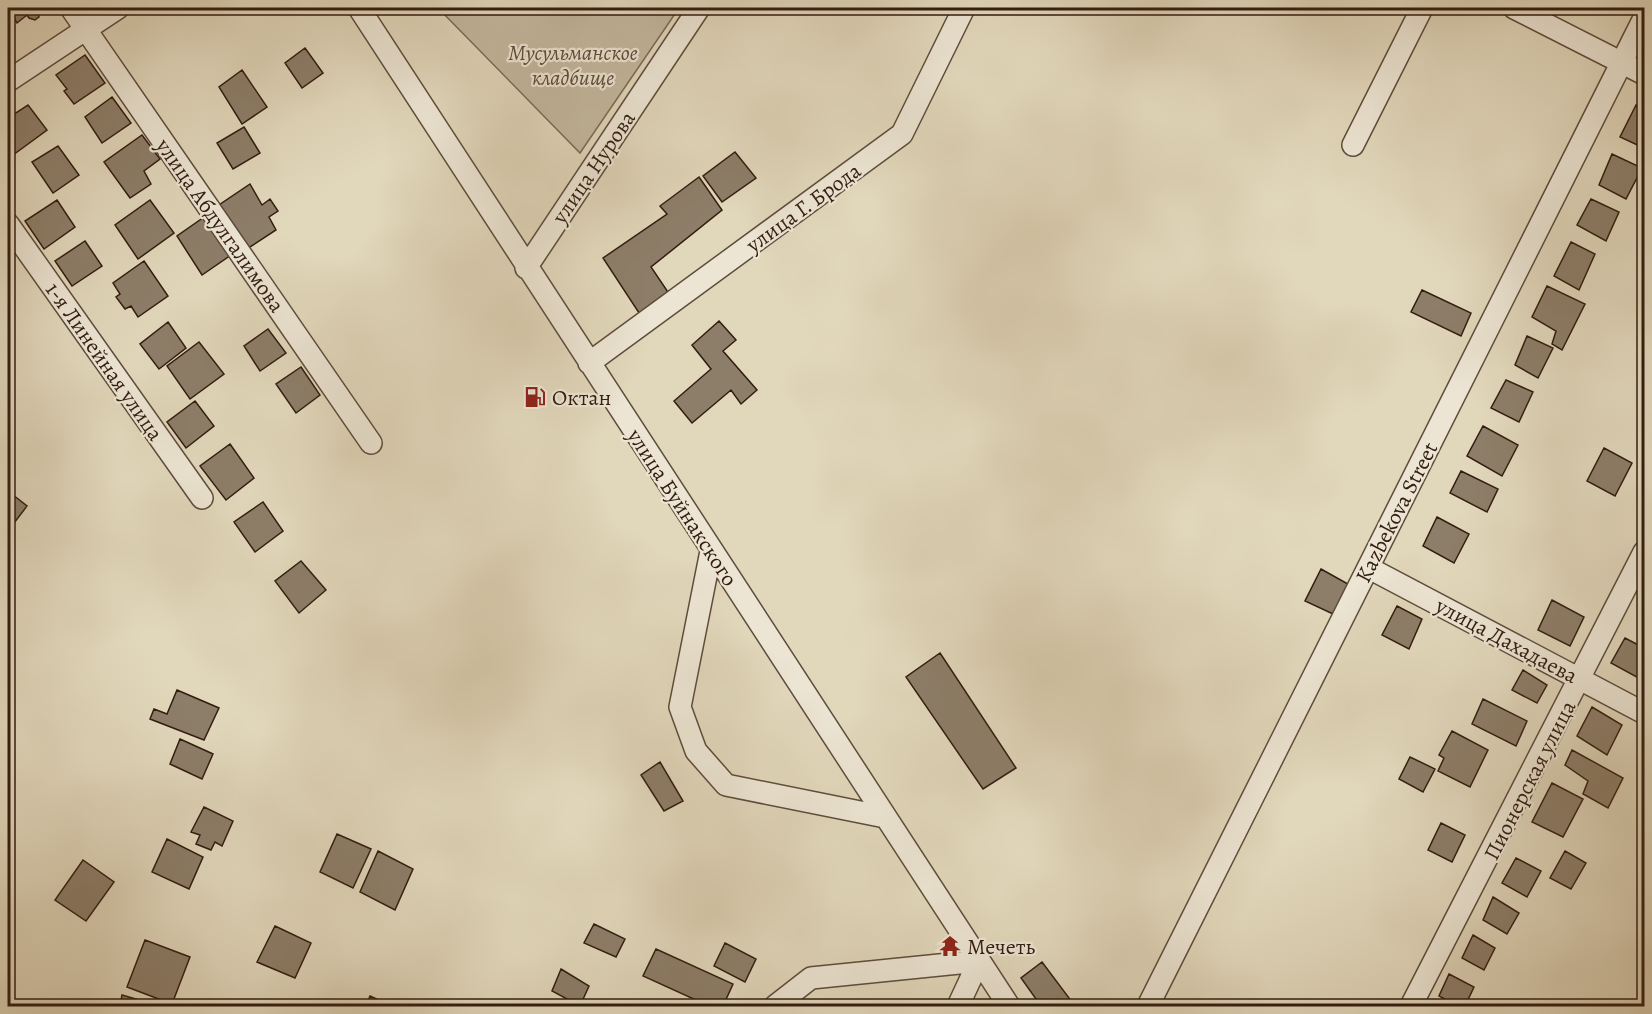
<svg xmlns="http://www.w3.org/2000/svg" width="1652" height="1014" viewBox="0 0 1652 1014" font-family="Alegreya,serif">
<rect width="100%" height="100%" fill="#e1d7bb"/>
<filter id="stains"><feTurbulence type="fractalNoise" baseFrequency=".00333" numOctaves="4"/><feColorMatrix values="0 0 0 0 .2 0 0 0 0 .09 0 0 0 0 .02 0 0 0 .5 -.17"/></filter>
<radialGradient id="worn" r=".72"><stop offset=".6" stop-color="#630" stop-opacity="0"/><stop offset="1" stop-color="#630" stop-opacity=".3"/></radialGradient>
<path fill="#c3b79e" stroke="#7a6a58" stroke-width="1.5" d="M 438,8 L 679,8 L 580,153 Z"/>
<path fill="#8d7e69" stroke="#321d11" stroke-width="1.5" d="M 8,8 L 37,8 L 39,17 L 35,20 L 29,18 L 27,15 L 17,23 Z
M 305,48 L 323,73 L 302,88 L 285,63 Z
M 85,55 L 105,83 L 74,104 L 64,91 L 67,89 L 56,75 Z
M 242,70 L 267,107 L 242,124 L 219,87 Z
M 112,97 L 131,123 L 102,143 L 85,117 Z
M 28,105 L 47,130 L 13,155 L 8,148 L 8,128 L 10,127 L 8,118 Z
M 1636,105 L 1644,110 L 1644,148 L 1620,137 Z
M 244,127 L 260,153 L 233,169 L 217,143 Z
M 142,135 L 160,159 L 144,171 L 151,184 L 130,198 L 104,162 Z
M 58,146 L 79,175 L 53,193 L 32,162 Z
M 735,152 L 756,178 L 722,202 L 703,176 Z
M 1612,154 L 1642,168 L 1626,199 L 1599,185 Z
M 699,177 L 722,210 L 651,267 L 672,298 L 643,319 L 603,258 L 667,214 L 660,206 Z
M 250,184 L 262,205 L 270,199 L 278,211 L 269,217 L 276,230 L 244,251 L 216,207 Z
M 1591,199 L 1619,212 L 1606,241 L 1577,225 Z
M 57,200 L 75,227 L 44,249 L 25,221 Z
M 150,200 L 174,233 L 138,259 L 115,225 Z
M 207,215 L 231,255 L 202,275 L 177,236 Z
M 85,241 L 102,266 L 72,286 L 55,261 Z
M 1571,242 L 1595,254 L 1579,290 L 1554,276 Z
M 144,261 L 168,296 L 138,317 L 131,306 L 125,309 L 116,297 L 120,294 L 113,283 Z
M 1547,286 L 1585,304 L 1562,350 L 1552,344 L 1556,331 L 1532,317 Z
M 1422,290 L 1471,313 L 1461,336 L 1411,312 Z
M 719,321 L 736,340 L 723,351 L 757,390 L 741,404 L 731,390 L 692,423 L 674,401 L 711,369 L 692,345 Z
M 168,322 L 186,348 L 159,369 L 140,344 Z
M 268,329 L 286,353 L 260,371 L 244,346 Z
M 1527,336 L 1553,348 L 1538,378 L 1515,365 Z
M 199,342 L 224,374 L 190,399 L 167,366 Z
M 301,367 L 320,395 L 296,413 L 276,384 Z
M 1506,380 L 1533,392 L 1519,422 L 1491,408 Z
M 195,401 L 214,426 L 186,448 L 167,422 Z
M 1483,426 L 1518,445 L 1502,476 L 1467,456 Z
M 230,444 L 254,478 L 226,500 L 200,466 Z
M 1604,448 L 1632,463 L 1615,496 L 1587,481 Z
M 1461,471 L 1498,489 L 1487,512 L 1450,493 Z
M 8,491 L 27,506 L 8,531 Z
M 263,502 L 283,531 L 255,552 L 234,522 Z
M 1437,517 L 1469,534 L 1454,563 L 1423,546 Z
M 301,561 L 326,590 L 299,613 L 275,581 Z
M 1321,569 L 1348,584 L 1333,614 L 1305,601 Z
M 1552,600 L 1584,617 L 1570,646 L 1538,630 Z
M 1397,606 L 1422,619 L 1409,649 L 1382,635 Z
M 1625,638 L 1644,648 L 1644,681 L 1611,663 Z
M 940,653 L 1016,768 L 983,789 L 906,677 Z
M 1523,670 L 1547,685 L 1537,703 L 1512,690 Z
M 177,690 L 219,708 L 204,740 L 150,719 L 154,709 L 167,714 Z
M 1483,699 L 1527,721 L 1516,746 L 1472,724 Z
M 1592,707 L 1622,725 L 1607,755 L 1577,736 Z
M 1452,731 L 1488,750 L 1470,787 L 1438,771 L 1444,758 L 1439,755 Z
M 180,739 L 213,754 L 202,779 L 170,764 Z
M 1572,750 L 1623,778 L 1608,808 L 1583,794 L 1588,781 L 1565,765 Z
M 1410,757 L 1435,769 L 1423,792 L 1399,779 Z
M 660,762 L 683,801 L 664,811 L 641,775 Z
M 1552,783 L 1583,799 L 1563,837 L 1532,822 Z
M 204,807 L 233,821 L 222,846 L 215,842 L 211,850 L 196,844 L 200,835 L 191,832 Z
M 1441,823 L 1465,835 L 1452,862 L 1428,850 Z
M 337,834 L 371,849 L 353,888 L 320,872 Z
M 167,839 L 203,857 L 189,889 L 152,872 Z
M 378,851 L 413,869 L 395,910 L 360,892 Z
M 1565,851 L 1586,863 L 1571,889 L 1550,878 Z
M 1516,858 L 1541,871 L 1527,897 L 1502,883 Z
M 83,860 L 114,882 L 86,921 L 55,900 Z
M 1493,897 L 1519,913 L 1507,934 L 1483,920 Z
M 594,924 L 625,939 L 616,957 L 584,943 Z
M 275,926 L 311,943 L 295,978 L 257,962 Z
M 1473,935 L 1495,948 L 1484,970 L 1462,958 Z
M 145,940 L 190,957 L 172,1004 L 127,987 Z
M 725,943 L 756,959 L 745,982 L 714,966 Z
M 656,949 L 733,984 L 723,1006 L 709,1006 L 643,976 Z
M 1042,962 L 1075,1006 L 1041,1006 L 1021,978 Z
M 561,969 L 589,986 L 580,1006 L 552,991 Z
M 1449,974 L 1474,987 L 1465,1006 L 1457,1006 L 1439,996 Z
M 122,995 L 160,1006 L 120,1006 Z
M 370,996 L 392,1006 L 366,1006 Z"/>
<g fill="none" stroke-linecap="round" stroke-linejoin="round">
<defs>
<path id="minor" d="M 71,8 L 371,443
M 359,8 L 1009,1006
M 1514,8 L 1644,74
M 8,81 L 118,8
M 1353,145 L 1422,8
M 8,224 L 202,498
M 526,268 L 699,8
M 589,363 L 902,134 L 964,8
M 711,551 L 680,707 L 696,751 L 726,785 L 885,817
M 1369,568 L 1644,713
M 775,1006 L 811,978 L 979,961
M 958,1006 L 979,961
M 1148,1006 L 1644,18
M 1411,1006 L 1644,552"/>
</defs>
<use href="#minor" stroke="#5e4c3c" stroke-width="24"/>
<use href="#minor" stroke="#ece5d3" stroke-width="21"/>
</g>
<defs>
<symbol id="fuel-bare" viewBox="-9 -9 18 18"><path d="M-5.5-6h7V0h2V4h1.3V-2.5L3-4.5l.8-.8L6-3V5H2.5V1h-1V6h-7ZM-4.2-4.7v3.2H.2V-4.7Z" fill="#8f2418" stroke="#ece5d3" stroke-width="2.5" paint-order="stroke"/></symbol>
<symbol id="temple-bare" viewBox="-9 -9 18 18"><path d="M0-6L5-2H3V0L6.5 2.5H4V6H1.5V3h-3V6H-4V2.5H-6.5L-3 0V-2H-5Z" fill="#8f2418" stroke="#ece5d3" stroke-width="2.5" paint-order="stroke"/></symbol>
</defs>
<g fill-rule="evenodd">
<use href="#fuel-bare" x="520" y="382" width="30" height="30"/>
<use href="#temple-bare" x="935" y="931" width="30" height="30"/>
</g>
<g text-anchor="middle" stroke-width="4.5" stroke-linejoin="round" paint-order="stroke">
<g font-size="22" font-style="italic" fill="#5e4b3b" stroke="#ece5d3">
<text x="573" y="60">Мусульманское<tspan x="573" dy="25">кладбище</tspan></text>
</g>
<g font-size="22" fill="#321d11" stroke="#ece5d3">
<text transform="translate(593 167) rotate(-56)" y="8">улица Нурова</text>
<text transform="translate(803 207) rotate(-36)" y="8">улица Г. Брода</text>
<text transform="translate(221 225) rotate(55)" y="8">улица Абдулгалимова</text>
<text transform="translate(105 361) rotate(55)" y="8">1-я Линейная улица</text>
<text transform="translate(683 507) rotate(57)" y="8">улица Буйнакского</text>
<text transform="translate(1396 512) rotate(-63)" y="8">Kazbekova Street</text>
<text transform="translate(1507 640) rotate(28)" y="8">улица Дахадаева</text>
<text transform="translate(1529 780) rotate(-63)" y="8">Пионерская улица</text>
</g>
<g font-size="22" fill="#321d11" stroke="#ece5d3" text-anchor="start">
<text x="552" y="405">Октан</text>
<text x="967" y="954">Мечеть</text>
</g>
</g>
<rect width="1652" height="1014" fill="none" stroke="#e1d7bb" stroke-width="30"/>
<rect x="9" y="9" width="1634" height="996" fill="none" stroke="#321d11" stroke-width="3"/>
<rect x="15" y="15" width="1622" height="984" fill="none" stroke="#321d11" stroke-width="1.5"/>
<rect width="100%" height="100%" filter="url(#stains)"/>
<rect width="100%" height="100%" fill="url(#worn)"/>
</svg>
